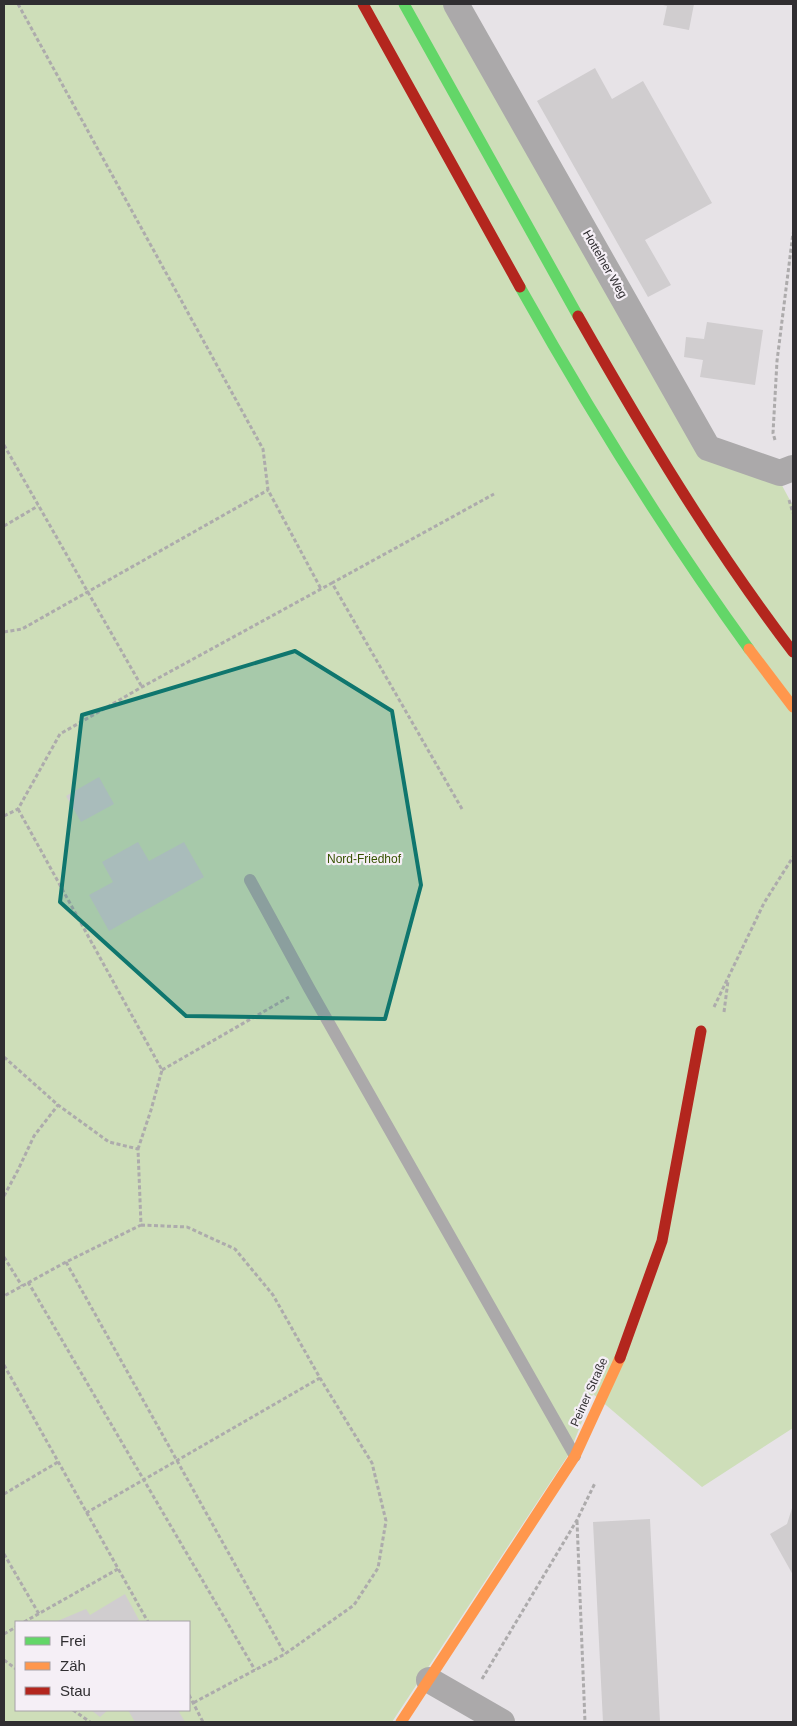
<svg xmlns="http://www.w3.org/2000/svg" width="797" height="1726" viewBox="0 0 797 1726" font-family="Helvetica,sans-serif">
<rect width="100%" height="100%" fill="#e7e3e7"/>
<path fill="#cedeb9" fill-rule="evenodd" d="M 4,4 L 449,4 L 703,454 L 778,478 L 793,506 L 793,1428 L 702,1487 L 593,1394 L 569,1454 L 392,1722 L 4,1722 ZM 16,1622 L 189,1622 L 189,1710 L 16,1710 Z"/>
<path fill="#d0cdcf" d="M 659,4 L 694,4 L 689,30 L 663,25 L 667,6 Z
M 595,68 L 612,99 L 643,81 L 712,203 L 645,240 L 671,285 L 648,297 L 537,101 Z
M 707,322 L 763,330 L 755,385 L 700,377 L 703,360 L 684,357 L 686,337 L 704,339 Z
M 99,777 L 114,804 L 81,822 L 66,796 Z
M 138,842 L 149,861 L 184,842 L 204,877 L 109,931 L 89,895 L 113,882 L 102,862 Z
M 793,1505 L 793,1575 L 770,1534 L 787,1524 Z
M 650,1519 L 660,1722 L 603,1722 L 593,1522 Z
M 125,1594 L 139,1620 L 134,1622 L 55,1622 L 86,1609 L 90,1615 Z
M 91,1710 L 108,1710 L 100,1717 Z
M 128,1710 L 178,1710 L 185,1722 L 135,1722 Z"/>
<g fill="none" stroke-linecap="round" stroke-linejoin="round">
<path stroke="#adabac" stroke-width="3" stroke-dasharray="4 2.5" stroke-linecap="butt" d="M 18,4 L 263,449 L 268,490 L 321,589
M 775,440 L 773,433 L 777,361 L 793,233
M 4,445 L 142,687
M 789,500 L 793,513
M 4,526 L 38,506
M 4,632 L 22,629 L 268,490
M 18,809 L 162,1070 L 151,1110 L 138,1149
M 462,809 L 332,583 L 494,494
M 4,816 L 18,809 L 60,734 L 142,687 L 332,583
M 714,1007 L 764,903 L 793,857
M 724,1012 L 728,981
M 4,1057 L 58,1105 L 109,1142 L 138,1149 L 141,1225 L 66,1262 L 4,1296
M 162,1070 L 289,997
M 4,1196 L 18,1170 L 34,1136 L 58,1105
M 141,1225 L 187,1227 L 235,1249 L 273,1295 L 320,1378 L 372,1463 L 386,1521 L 378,1568 L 354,1605 L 285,1654 L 193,1703
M 4,1257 L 22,1286
M 66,1262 L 285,1654
M 28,1282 L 255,1670
M 4,1365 L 148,1622
M 4,1494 L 58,1462
M 86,1513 L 320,1378
M 577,1521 L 585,1722
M 4,1554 L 39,1614
M 24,1622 L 118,1569
M 4,1634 L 16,1627
M 4,1660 L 16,1669
M 482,1679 L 577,1520 L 595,1483
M 189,1695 L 203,1722
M 73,1710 L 90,1722"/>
<path stroke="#aba9aa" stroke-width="12" d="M 250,880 L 309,988 L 575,1456"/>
<path stroke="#aba9aa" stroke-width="26" d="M 456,4 L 708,448 L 780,473 L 793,468
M 429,1680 L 502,1722"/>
<path stroke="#63d668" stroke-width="11" d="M 404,4 L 578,316
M 520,287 C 590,412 665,533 749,649"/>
<path stroke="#ff974d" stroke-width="11" d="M 749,649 L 793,707
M 401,1722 L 575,1456 L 620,1358"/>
<path stroke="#b3261e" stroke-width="11" d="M 363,4 L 520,287
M 578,316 C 644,432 712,546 793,652
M 620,1358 L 662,1241 L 701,1031"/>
</g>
<path fill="#0f766e" fill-opacity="0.2" stroke="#0f766e" stroke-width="4" stroke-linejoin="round" d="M 295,651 L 392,711 L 421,885 L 385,1019 L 186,1016 L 60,902 L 82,715 Z"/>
<g text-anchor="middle" stroke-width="4.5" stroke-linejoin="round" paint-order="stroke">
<g font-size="12" fill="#302e31" stroke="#f5eff6">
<text transform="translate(605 264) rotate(60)" y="4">Hottelner Weg</text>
<text transform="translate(589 1392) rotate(-66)" y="4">Peiner Straße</text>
</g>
<g font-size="12" fill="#375200" stroke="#f5eff6">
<text x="364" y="863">Nord-Friedhof</text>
</g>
</g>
<rect width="797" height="1726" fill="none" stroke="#302e31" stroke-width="10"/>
<rect x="15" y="1621" width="175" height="90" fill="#f5eff6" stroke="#a6a2a7"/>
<rect x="25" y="1637" width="25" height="8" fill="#63d668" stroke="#a6a2a7"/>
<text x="60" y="1646" font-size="15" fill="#302e31">Frei</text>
<rect x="25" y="1662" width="25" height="8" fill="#ff974d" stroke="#a6a2a7"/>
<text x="60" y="1671" font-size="15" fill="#302e31">Zäh</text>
<rect x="25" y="1687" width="25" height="8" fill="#b3261e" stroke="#a6a2a7"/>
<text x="60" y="1696" font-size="15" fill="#302e31">Stau</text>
</svg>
